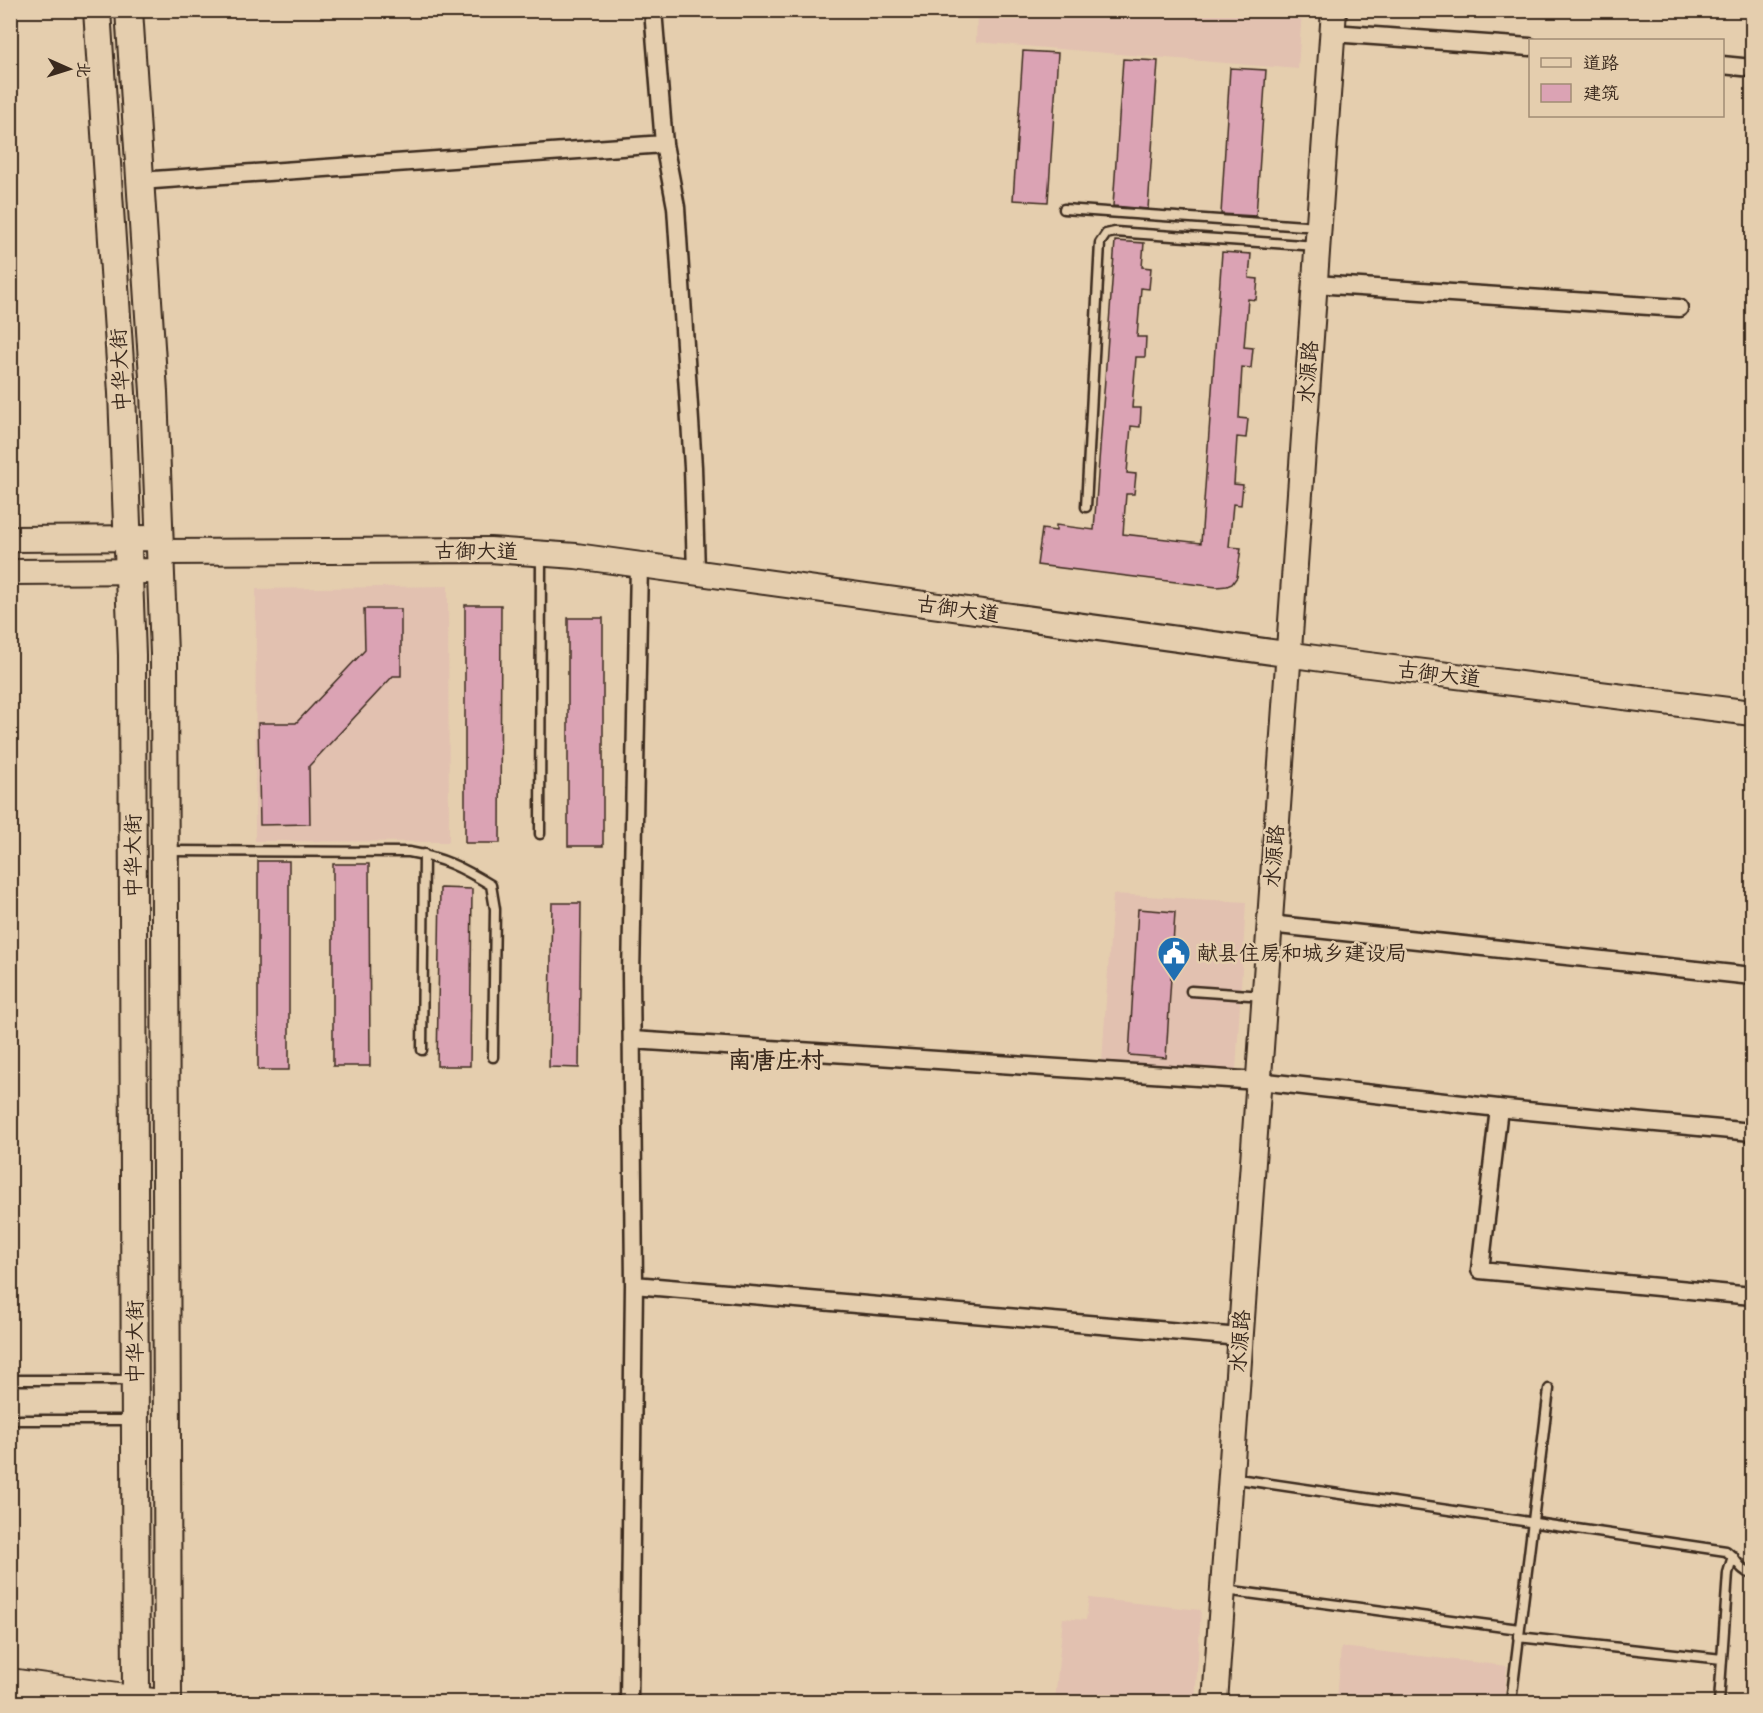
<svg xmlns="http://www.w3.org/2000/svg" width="1763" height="1713" viewBox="0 0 1763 1713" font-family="'Indie Flower','LXGW WenKai TC',sans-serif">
<rect width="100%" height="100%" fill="#e5ceae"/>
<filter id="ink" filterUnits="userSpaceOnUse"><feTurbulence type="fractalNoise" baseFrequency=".0167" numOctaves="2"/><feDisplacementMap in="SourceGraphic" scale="12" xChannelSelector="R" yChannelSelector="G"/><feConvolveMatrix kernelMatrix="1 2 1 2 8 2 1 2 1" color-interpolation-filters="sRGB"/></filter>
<g filter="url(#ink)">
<path fill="#e2c1b0" d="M 977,11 L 1302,11 L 1298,69 L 976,42 Z
M 448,586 L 449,842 L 255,841 L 256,589 Z
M 1113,894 L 1246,902 L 1236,1071 L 1102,1062 Z
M 1089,1598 L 1201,1610 L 1195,1702 L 1055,1702 L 1063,1618 L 1086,1620 Z
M 1341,1647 L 1507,1666 L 1504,1702 L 1337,1702 Z"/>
<path fill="#dba3b4" stroke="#3b2a1e" stroke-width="1.5" d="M 1023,51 L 1058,53 L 1048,202 L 1013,200 Z
M 1123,59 L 1158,61 L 1148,209 L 1113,206 Z
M 1230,68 L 1266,70 L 1256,216 L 1221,214 Z
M 1115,241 L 1144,243 L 1142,267 L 1151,268 L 1149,289 L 1141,288 L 1137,337 L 1146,337 L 1145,357 L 1136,357 L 1132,408 L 1141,408 L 1140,427 L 1131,426 L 1127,473 L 1136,474 L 1134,494 L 1126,494 L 1123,534 L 1201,543 L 1222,252 L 1251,254 L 1249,278 L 1258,279 L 1256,300 L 1248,299 L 1244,347 L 1253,348 L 1251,368 L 1242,367 L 1239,418 L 1248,419 L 1246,438 L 1237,437 L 1234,484 L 1243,485 L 1241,505 L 1233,504 L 1229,547 L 1241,548 L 1237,577 L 1232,584 L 1227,586 L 1217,587 L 1037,565 L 1042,529 L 1056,531 L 1056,525 L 1094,530 Z
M 465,605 L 501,605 L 500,843 L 465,843 Z
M 364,609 L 401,609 L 401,676 L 393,676 L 309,766 L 310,824 L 260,825 L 258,723 L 296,723 L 365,650 Z
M 568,618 L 603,618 L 603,846 L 568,846 Z
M 258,861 L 289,861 L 289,1070 L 258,1070 Z
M 333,864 L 369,864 L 370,1066 L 333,1066 Z
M 440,888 L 472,889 L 470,1066 L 437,1066 Z
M 552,903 L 581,903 L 579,1068 L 549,1067 Z
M 1138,909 L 1175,912 L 1166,1058 L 1129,1055 Z"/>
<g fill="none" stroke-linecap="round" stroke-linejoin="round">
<defs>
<path id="lane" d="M 1064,209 L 1318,227
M 1086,507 L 1100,243 L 1106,234 L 1115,232 L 1317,246
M 540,834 L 541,556
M 168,851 L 409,852 C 443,858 461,867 491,885 L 495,909 L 493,1057
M 1191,991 L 1264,996
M 422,1050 L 424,854
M 10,1380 L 132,1380
M 10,1420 L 132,1420
M 1231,1478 L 1726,1551 C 1737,1559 1740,1571 1752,1574
M 1225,1590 L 1519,1629
M 1518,1637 L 1722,1659
M 1511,1702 L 1549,1389
M 1719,1702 L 1728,1573 L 1733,1556"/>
<path id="street" d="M 653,10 L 664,144 L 676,207 L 693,467 L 696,573
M 1332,33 L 1530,47
M 1722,65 L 1752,68
M 140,181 L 664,144
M 1315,284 L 1679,308
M 1269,924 L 1752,976
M 632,1040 L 1259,1081 L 1507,1109 L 1752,1132
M 1499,1108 L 1480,1270 L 1752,1296
M 634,1285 L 1240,1337
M 629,1702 L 634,1285 L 631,975 L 639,565"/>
<path id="secondary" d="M 10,539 L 160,538
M 160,552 L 490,550 L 576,556 L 1337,661 L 1752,713
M 10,572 L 161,571
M 10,1681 L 160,1702
M 1215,1702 L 1334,10"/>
<path id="primary" d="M 97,10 L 122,393 L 132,655 L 136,1702
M 129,10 L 154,392 L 164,654 L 168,1702"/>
</defs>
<use href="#lane" stroke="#3b2a1e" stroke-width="13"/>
<use href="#street" stroke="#3b2a1e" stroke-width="21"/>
<use href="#secondary" stroke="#3b2a1e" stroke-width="28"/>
<use href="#primary" stroke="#3b2a1e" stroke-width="30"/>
<use href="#lane" stroke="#e5ceae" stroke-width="8"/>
<use href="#street" stroke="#e5ceae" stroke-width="16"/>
<use href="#secondary" stroke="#e5ceae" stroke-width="24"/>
<use href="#primary" stroke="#e5ceae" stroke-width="26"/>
</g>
</g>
<defs>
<symbol id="civic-pin" viewBox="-11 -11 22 30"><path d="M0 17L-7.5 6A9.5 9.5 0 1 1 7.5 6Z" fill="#1f6fb2" stroke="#e5ceae"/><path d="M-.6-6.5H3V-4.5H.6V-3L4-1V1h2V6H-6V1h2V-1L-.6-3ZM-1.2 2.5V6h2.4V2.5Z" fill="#fff"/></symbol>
</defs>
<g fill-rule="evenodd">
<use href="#civic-pin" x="1155" y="934" width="38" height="52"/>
</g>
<g text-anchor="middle" stroke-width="5" stroke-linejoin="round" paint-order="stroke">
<g font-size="21" fill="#3b2a1e" stroke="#e5ceae">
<text transform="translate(120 370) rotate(-93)" y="7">中华大街</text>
<text transform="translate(1308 372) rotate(-86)" y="7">水源路</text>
<text transform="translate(476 551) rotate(1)" y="7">古御大道</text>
<text transform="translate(958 609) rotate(8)" y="7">古御大道</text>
<text transform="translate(1439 674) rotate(7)" y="7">古御大道</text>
<text transform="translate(133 856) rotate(-90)" y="7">中华大街</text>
<text transform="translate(1274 856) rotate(-86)" y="7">水源路</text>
<text transform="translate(1240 1341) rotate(-86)" y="7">水源路</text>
<text transform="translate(135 1342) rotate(-90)" y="7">中华大街</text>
</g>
<g font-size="21" fill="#3b2a1e" stroke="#e5ceae" text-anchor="start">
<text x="1197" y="960">献县住房和城乡建设局</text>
</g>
<g font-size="24" font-weight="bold" fill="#3b2a1e" stroke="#e5ceae">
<text x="776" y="1068">南唐庄村</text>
</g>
</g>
<rect width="1763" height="1713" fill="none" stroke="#e5ceae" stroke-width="36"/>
<rect x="18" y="18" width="1727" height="1677" fill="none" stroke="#3b2a1e" stroke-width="2" filter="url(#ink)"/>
<rect x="1529" y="39" width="195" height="78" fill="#e5ceae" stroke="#a18c74" stroke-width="1.5"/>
<rect x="1541" y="58" width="30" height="9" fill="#e5ceae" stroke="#a18c74" stroke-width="1.5"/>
<text x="1583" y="69" font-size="18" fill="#3b2a1e">道路</text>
<rect x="1541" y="84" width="30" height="18" fill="#dba3b4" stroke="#a18c74" stroke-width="1.5"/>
<text x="1583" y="99" font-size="18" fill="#3b2a1e">建筑</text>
<g transform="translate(69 69) rotate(93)" stroke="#e5ceae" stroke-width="4.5" paint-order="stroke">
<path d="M0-4.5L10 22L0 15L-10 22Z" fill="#3b2a1e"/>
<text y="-9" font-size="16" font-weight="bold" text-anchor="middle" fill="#3b2a1e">北</text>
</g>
</svg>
